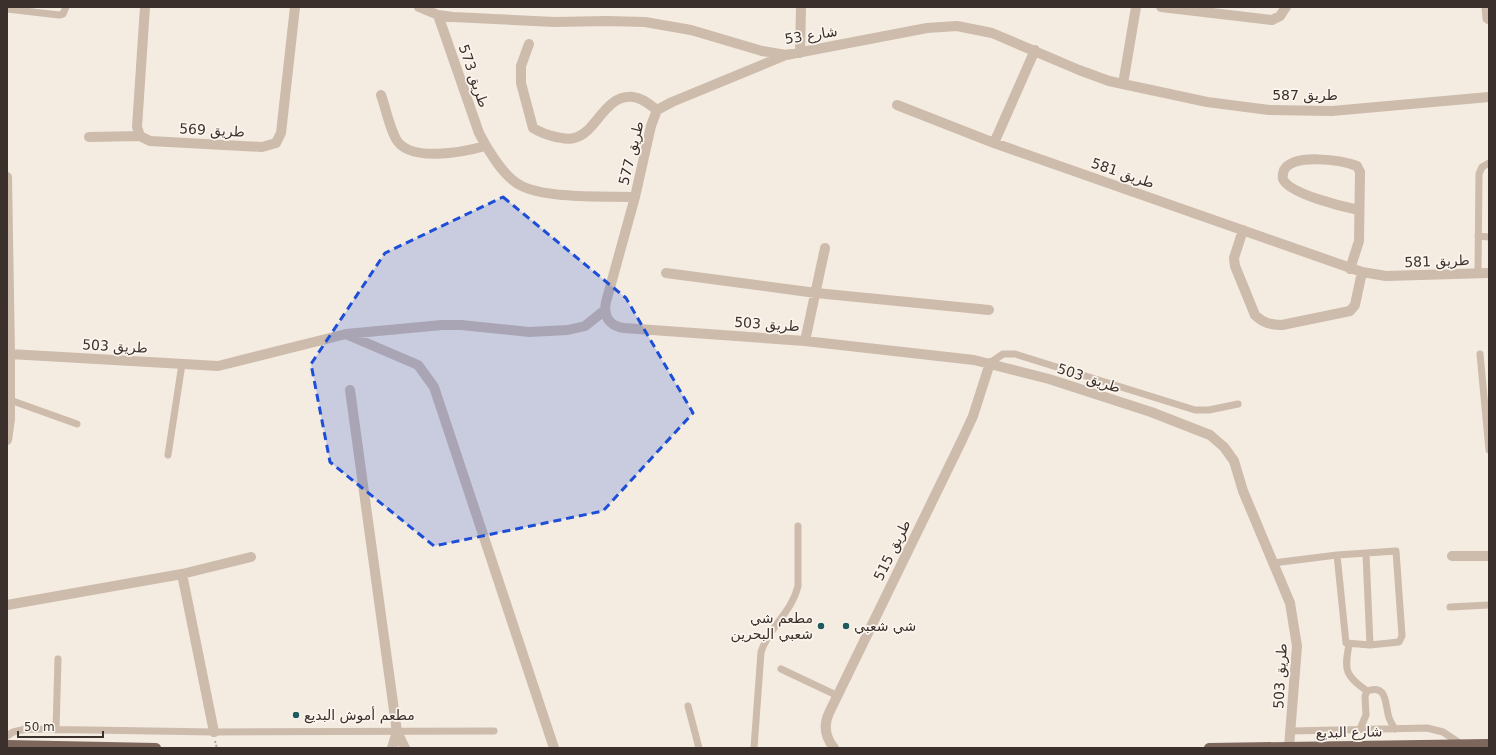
<svg xmlns="http://www.w3.org/2000/svg" width="1496" height="755" viewBox="0 0 1496 755" font-family="'DejaVu Sans','Noto Naskh Arabic',sans-serif">
<rect width="100%" height="100%" fill="#f4ebe1"/>
<g fill="none" stroke-linecap="round" stroke-linejoin="round">
<path stroke="#b9a596" stroke-width="2" stroke-dasharray="2 2" stroke-linecap="butt" d="M 215,741 L 217,748"/>
<path stroke="#cdbbac" stroke-width="7" d="M 1485,7 L 1486,19 L 1489,21
M 7,9 L 59,15 L 63,14 L 66,7
M 1478,236 L 1489,237
M 1478,273 L 1479,174 L 1482,167 L 1489,163
M 1480,354 L 1489,450
M 990,363 L 1003,354 L 1015,354 L 1195,410 L 1209,410 L 1238,404
M 10,400 L 77,424
M 168,455 L 182,364
M 1366,554 L 1370,645
M 1273,563 L 1337,555 L 1396,551 L 1402,636 L 1399,642 L 1370,645 L 1346,643 L 1337,555
M 1450,607 L 1489,605
M 1349,645 C 1344,670 1345,676 1367,691
M 781,669 L 836,695
M 688,706 L 699,748
M 1360,729 L 1366,715 L 1365,696 L 1367,691 C 1386,684 1385,701 1388,714 C 1389,720 1392,724 1395,729
M 56,730 L 58,659
M 1291,731 L 1427,728 L 1443,732 L 1461,744
M 7,736 L 13,732 L 26,729 L 214,732 L 494,731
M 754,748 L 761,652 C 769,627 792,612 798,586 L 798,526"/>
<path stroke="#cdbbac" stroke-width="10" d="M 145,7 L 137,127 L 140,136 L 150,141 L 262,147 L 276,143 L 281,133 L 295,7
M 419,7 L 438,15 L 453,17 L 555,22 L 606,21 L 645,22 L 691,30 L 762,51 L 786,55 L 927,28 L 957,26 L 992,33 L 1079,70 L 1109,81 L 1207,102 L 1269,110 L 1332,111 L 1489,97
M 1161,7 L 1272,20 L 1280,16 L 1286,7
M 438,15 L 479,133 C 487,149 504,177 520,185 C 545,199 605,196 635,197
M 529,44 L 521,66 L 521,83 L 533,128 C 541,133 547,135 556,137 C 562,138 569,140 574,138 C 596,134 604,94 633,97 C 643,98 650,105 657,110
M 800,53 L 801,7
M 786,55 L 672,102 L 657,110 L 651,126 L 635,197 L 606,302 C 603,316 609,326 624,328 L 805,341 L 974,360 L 1049,379 L 1151,412 L 1210,435 L 1224,447 L 1234,461 L 1243,491 L 1290,603 L 1297,646 L 1289,747
M 1123,84 L 1136,7
M 381,95 C 386,109 389,126 396,139 C 409,163 464,152 485,146
M 897,105 L 994,143 L 1362,272 L 1386,276 L 1489,273
M 89,137 L 140,136
M 994,143 L 1035,50
M 7,177 L 10,354 L 10,419 L 7,440
M 1243,230 L 1234,258 L 1235,266 L 1255,315 C 1263,323 1271,325 1282,325 L 1350,311 L 1355,305 L 1362,272
M 1350,269 L 1359,241 L 1360,172 L 1357,166 C 1341,160 1294,153 1284,170 C 1283,173 1282,176 1283,179 C 1289,194 1344,207 1359,210
M 666,273 L 816,293 L 989,310
M 348,335 L 418,365 L 434,387 L 554,748
M 805,341 L 825,248
M 10,354 L 218,366 L 346,334 L 442,325 L 461,325 L 529,332 L 568,330 L 585,326 L 605,310
M 350,390 L 397,732 L 405,748
M 1452,556 L 1489,556
M 182,574 L 214,732
M 7,605 L 182,574 L 251,557
M 392,748 L 397,732
M 834,748 C 825,737 823,726 829,713 L 962,440 L 973,416 L 990,363"/>
<path stroke="#7d675c" stroke-width="10" d="M 7,745 L 156,748
M 1209,748 L 1489,744"/>
</g>
<path fill="#1d4ed8" fill-opacity="0.2" stroke="#1d4ed8" stroke-width="3" stroke-dasharray="8 5" stroke-linejoin="round" d="M 503,197 L 626,298 L 693,413 L 603,511 L 434,546 L 330,462 L 311,364 L 385,253 Z"/>
<g fill="#1f5a5e" stroke="#fbf5ee" stroke-width="1.5">
<circle cx="821" cy="626" r="4"/>
<circle cx="846" cy="626" r="4"/>
<circle cx="296" cy="715" r="4"/>
</g>
<g text-anchor="middle" stroke-width="3.5" stroke-linejoin="round" paint-order="stroke">
<g font-size="14" fill="#3b302b" stroke="#fbf5ee">
<text transform="translate(811 35) rotate(-9)" y="5">شارع 53</text>
<text transform="translate(474 76) rotate(71)" y="5">طريق 573</text>
<text x="1305" y="100">طريق 587</text>
<text transform="translate(212 130) rotate(3)" y="5">طريق 569</text>
<text transform="translate(631 153) rotate(-76)" y="5">طريق 577</text>
<text transform="translate(1123 173) rotate(19)" y="5">طريق 581</text>
<text transform="translate(1437 261) rotate(-2)" y="5">طريق 581</text>
<text transform="translate(767 324) rotate(4)" y="5">طريق 503</text>
<text transform="translate(115 346) rotate(3)" y="5">طريق 503</text>
<text transform="translate(1089 378) rotate(18)" y="5">طريق 503</text>
<text transform="translate(892 550) rotate(-64)" y="5">طريق 515</text>
<text transform="translate(1280 676) rotate(-87)" y="5">طريق 503</text>
<text transform="translate(1349 732) rotate(-1)" y="5">شارع البديع</text>
</g>
<g font-size="14" fill="#3b302b" stroke="#fbf5ee" text-anchor="start">
<text x="813" y="623" text-anchor="end">مطعم شي<tspan x="813" dy="16">شعبي البحرين</tspan></text>
<text x="854" y="631">شي شعبي</text>
<text x="304" y="720">مطعم أموش البديع</text>
</g>
</g>
<rect width="1496" height="755" fill="none" stroke="#3b302b" stroke-width="16"/>
<path d="M18 731v6h85v-6" fill="none" stroke="#3b302b" stroke-width="2"/>
<text x="24" y="731" font-size="12" fill="#3b302b" stroke="#fbf5ee" stroke-width="3" paint-order="stroke">50 m</text>
</svg>
